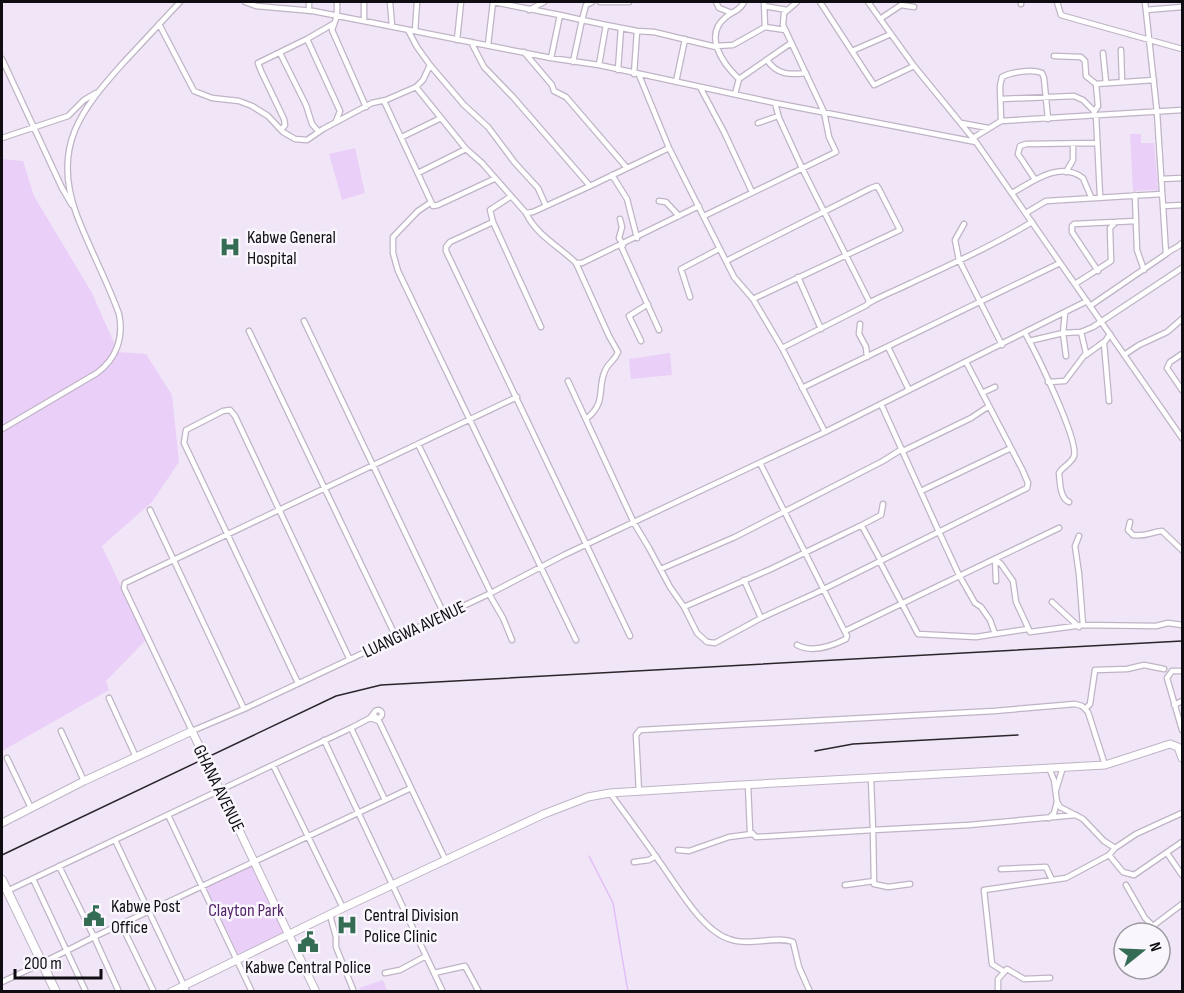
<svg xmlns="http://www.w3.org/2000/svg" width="1184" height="993" viewBox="0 0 1184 993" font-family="'Sofia Sans Condensed',sans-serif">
<rect width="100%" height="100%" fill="#f1e6f7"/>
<path fill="#eacff9" d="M 1130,134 L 1141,134 L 1141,143 L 1154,143 L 1158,190 L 1133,191 Z
M 355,148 L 365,193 L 342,200 L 329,154 Z
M 2,159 L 23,161 L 34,196 L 92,293 L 118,352 L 146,354 L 172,395 L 179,462 L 152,502 L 102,546 L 146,640 L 106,681 L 109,690 L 2,751 Z
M 670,353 L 672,375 L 631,379 L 629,359 Z
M 253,865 L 286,934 L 239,956 L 206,887 Z
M 383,980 L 387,991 L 361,991 L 359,988 Z"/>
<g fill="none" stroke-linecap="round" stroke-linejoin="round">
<path stroke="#e3bdf8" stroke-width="1.5" d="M 589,856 L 613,903 L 628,992"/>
<defs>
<path id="minor" d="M 245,2 L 256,6 L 313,11 L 551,58 L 599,65 L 775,103 L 976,142
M 337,2 L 337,16 L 332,30 L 366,107
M 364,2 L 364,21
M 390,2 L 392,26
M 493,2 L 560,15
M 600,2 L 629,2
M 716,2 L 719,8 L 732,13
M 764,2 L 765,27 L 785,30
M 820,2 L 874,85 L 914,66
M 868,2 L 914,66 L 976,142 L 1182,438
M 1057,2 L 1061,15 L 1064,16 L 1182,49
M 1021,4 L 1021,2
M 764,6 L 787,10
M 529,10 L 544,2
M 1146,10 L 1182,7
M 309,11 L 309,2
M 880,19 L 901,5 L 914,7
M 159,24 L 194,91 L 212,98 L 239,101 L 252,106 L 268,116 L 283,132 L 295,139 L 307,140 L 323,129 L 372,103 L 386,100 L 416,87 L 423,80 L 430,65
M 333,24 L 307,39 L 340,111 L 336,121
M 408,30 L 417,47 L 430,65 L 464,105 L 488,127 L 515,163 L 538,188 L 546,206
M 415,31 L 417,2
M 457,40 L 461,2
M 471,42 L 484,67 L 513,97 L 590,186 L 669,148
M 488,45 L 493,2
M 715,46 L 733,45 L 765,27
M 1121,50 L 1122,82
M 852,51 L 891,34
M 524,52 L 552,85 L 554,91 L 566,97 L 627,168
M 280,53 L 306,105 L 312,124 L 319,132
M 1103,53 L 1106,83
M 1054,56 L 1081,57 L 1085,61 L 1086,76 L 1096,84
M 551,58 L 560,15 L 582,20 L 586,5 L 592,2
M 2,59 L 62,188 L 72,205
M 767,60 C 777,75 790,75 806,73
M 573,62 L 582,20 L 606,25
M 599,65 L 606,25 L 637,31 L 654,32 L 716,47
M 618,70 L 621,28
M 634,74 L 637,31
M 639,75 L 669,148 L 734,277 L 753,299 L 782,348 L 825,432
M 739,79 C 722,63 703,35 726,17 C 733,11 740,11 744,2
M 676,82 L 685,39
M 416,87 L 466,149 L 482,163 L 526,213 L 533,212 L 590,186
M 700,87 L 724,132 L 752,192
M 735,94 L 739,79 L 791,43
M 1001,99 L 1074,96 L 1083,100 L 1094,111
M 384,101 L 433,206 L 438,205 L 494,179
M 775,103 L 779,118 L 802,168 L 869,301 L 867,305 L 782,348
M 1094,112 L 1098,106 L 1096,84 L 1154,80
M 1096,115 L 1100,196
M 1001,121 L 1000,86 L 1002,77 C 1011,72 1032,69 1042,73 L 1044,78 L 1048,119
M 758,123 L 778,116
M 961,123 L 988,128
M 281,130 L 285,125 L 284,119 L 261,71 L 258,63 L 307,39
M 402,137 L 441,118
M 2,138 L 68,116 L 84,100 L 96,93
M 973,138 L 1001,121 L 1182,110
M 1066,172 L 1073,160 L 1073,145
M 418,173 L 466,149
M 612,175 L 627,199 L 637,238
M 1034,178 L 1018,154 L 1020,146 L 1026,144 L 1097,143
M 1161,179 L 1182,178
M 1012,193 C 1032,182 1060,160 1083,178 L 1091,197
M 1135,195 L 1137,250 L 1144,270
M 659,201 L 666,202 L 679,216
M 430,203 L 418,211 L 393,237 L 393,253 L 398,271 L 576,640
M 1163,206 L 1182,205
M 526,213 C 536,235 560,247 576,263 L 582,263 L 699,206
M 1026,213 L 1046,201 L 1162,194
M 704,216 L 836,152 L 829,137 L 824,112 L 783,25 L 784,13 L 797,2
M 620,219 L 622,227 L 619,238 L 623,245
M 493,222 L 490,210 L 510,197
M 964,224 L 955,240 L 959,260 L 1002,345
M 621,246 L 659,330
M 1166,254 C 1171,249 1178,248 1182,243
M 726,261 L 871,188 L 877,186 L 879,189 L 900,230 L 753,299
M 576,263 L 609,336 L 618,352 C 615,360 611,361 607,367 C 595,386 609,401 586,419
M 1098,271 L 1072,232 L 1072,226 L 1074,224 L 1136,221
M 798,277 L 821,329
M 1075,284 L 1111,261 L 1110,228 L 1116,222
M 690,297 L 681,269 L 719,249
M 869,303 C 883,295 897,290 911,283 C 952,264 994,245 1032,222
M 1090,306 L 1166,254 L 1157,112 L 1145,2
M 1065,313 L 1063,333 L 1066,356
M 304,321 L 444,614
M 860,324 L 859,334 L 866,347 L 867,357
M 541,327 L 493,222 L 450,242 L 446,247 L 446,251 L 630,636
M 249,331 L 396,637
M 1025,333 C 1035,351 1079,440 1074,456 C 1072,463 1062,467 1059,473 C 1060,483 1060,498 1069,502
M 641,341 L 629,316 L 648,304
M 1029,341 L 1063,333 L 1081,332 L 1093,327 L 1182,268
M 888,347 L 909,390
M 1182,354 L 1170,362 L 1167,368 L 1182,390
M 1086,355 L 1105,341
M 1124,355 L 1139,345 L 1167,332 L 1182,319
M 568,381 L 634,523 L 649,548 L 670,587 L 684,607 L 697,633 L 707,642 L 715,643 L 761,618 L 816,593 L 1027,488 L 1028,483 L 1022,469 L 966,362
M 1048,382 L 1065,381 L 1086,353 L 1081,332
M 802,388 L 1060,263
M 982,393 L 995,387
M 517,397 L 125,583 L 124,588 L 192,731 L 244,709 L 491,593 L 564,555 L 825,432 L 1087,301
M 1109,401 L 1104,343 L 1110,334
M 881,404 L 939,532
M 2,429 L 97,373 C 116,359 124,338 119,314 C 107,280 89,248 76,213 C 52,146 81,110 124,62 C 143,42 161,22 180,2
M 418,444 L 491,593
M 903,451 L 971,418 L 989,406
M 760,463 L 847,636 L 846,639 C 832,646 812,653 797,645
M 921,491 L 1011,448
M 150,510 L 244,709
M 1130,522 L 1128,530 L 1133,535 C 1145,537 1151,532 1162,531 L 1182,550
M 860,526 L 881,515 L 883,504
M 939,532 L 959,575 L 975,603 L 981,607 L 990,620 L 995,634 L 1028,629
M 1079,536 L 1075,546 L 1079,574 L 1083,625
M 880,562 L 918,634 L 976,637 L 995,634
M 661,569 L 735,537 L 883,461 L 902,449
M 744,580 L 761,618
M 996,581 L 995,559 L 1001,564 L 1013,581 L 1016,602 L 1030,632 L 1083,625 L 1156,626 L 1168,623 L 1182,625
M 489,594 L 503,618 L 512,640
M 1052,602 L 1079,627
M 684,607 L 771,569 L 860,526 L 863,528 L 881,561
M 845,631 L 1059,528
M 1182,671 L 1172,671 L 1167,678 L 1182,730
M 298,683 L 184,443 L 186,430 L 223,411 L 230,410 L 235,416 L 349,658
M 109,698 L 136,757
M 1174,705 L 1182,701
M 1085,709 L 1090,704 L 1095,670 L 1127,669 L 1144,665 L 1164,669
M374 714a4 4 0 1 1 8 0a4 4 0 1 1-8 0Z
M 370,718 L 379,721 L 446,861
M 351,728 L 385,800
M 61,731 L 84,781
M 324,740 L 443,992
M 7,758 L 31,808
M 273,765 L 343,908
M 1049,768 L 1054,780 L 1057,802 L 1060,807 L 1083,819 L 1104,841 L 1115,848 L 1136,834 L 1182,813
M 748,785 L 750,831 L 756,837 L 873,830 L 871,779
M 1056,790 L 1063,767
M 639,792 L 636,735 L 640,730 L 994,711 L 1075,704 L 1082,706 L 1088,712 L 1105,765
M 610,793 C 626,815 643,838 659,861 C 676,884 701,930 729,939 C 750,947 777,935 793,942 L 799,967 L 810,992
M 168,815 L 252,992
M 1049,818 L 1054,813 L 1057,802
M 115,840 L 187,992
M 678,850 L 689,851 L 729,837 L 752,834
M 1167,853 L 1182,875
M 1109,855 L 1123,872 L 1134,875 L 1182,842
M 634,862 L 649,860 L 656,856
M 59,866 L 93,935
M 1001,869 L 1046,867 L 1052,880
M 33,879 L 86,992
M 910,884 L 888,887 L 874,884 L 873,830 L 969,825 L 1076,815
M 845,885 L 874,881
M 1126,885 L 1145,918 L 1153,926 L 1182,904
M 7,891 L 351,728 L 370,718 L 374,713
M 330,915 L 336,937 L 336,947 L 354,992
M 121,924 L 154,992
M 96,936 L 411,788
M 95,939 L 92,937 L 93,935 L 96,936 L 95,939 L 119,992
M 42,963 L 92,938
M 1003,971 L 992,964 L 984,890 L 1066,878 L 1109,855 L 1115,848
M 385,973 L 400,970 L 426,956
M 434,973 L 465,966 L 479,992
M 2,982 L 38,965
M 998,992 L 998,979 L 1007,969 L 1024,979 L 1050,978"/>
<path id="major" d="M 2,823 L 84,781 L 192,731 L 316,992
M 171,992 L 343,908 L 544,814 L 588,797 L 610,793 L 723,786 L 1105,765 L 1170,744 L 1178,747 L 1182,758"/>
<path id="highway" d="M 2,880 L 56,992"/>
</defs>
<use href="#minor" stroke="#bfb4c5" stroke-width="7"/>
<use href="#major" stroke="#bfb4c5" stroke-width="9"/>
<use href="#highway" stroke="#bfb4c5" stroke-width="10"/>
<use href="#minor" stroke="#fff" stroke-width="4.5"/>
<use href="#major" stroke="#fff" stroke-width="7"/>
<use href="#highway" stroke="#fff" stroke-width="8"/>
<path stroke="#2a262c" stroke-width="1.5" d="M 815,751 L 853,744 L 1018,735
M 2,855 L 336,696 L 381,685 L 1182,641"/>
</g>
<defs>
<symbol id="hospital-bare" viewBox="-9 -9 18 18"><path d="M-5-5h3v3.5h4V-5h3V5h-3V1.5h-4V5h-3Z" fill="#356d54" stroke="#faf6fd" stroke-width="2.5" paint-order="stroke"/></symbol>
<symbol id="civic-bare" viewBox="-9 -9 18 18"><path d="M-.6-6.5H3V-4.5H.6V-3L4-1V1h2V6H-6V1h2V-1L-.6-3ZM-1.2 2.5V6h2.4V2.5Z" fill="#356d54" stroke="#faf6fd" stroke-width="2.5" paint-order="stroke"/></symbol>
</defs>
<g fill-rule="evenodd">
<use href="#hospital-bare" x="215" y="232" width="30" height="30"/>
<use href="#civic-bare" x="79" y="901" width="30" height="30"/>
<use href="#hospital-bare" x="332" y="910" width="30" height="30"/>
<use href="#civic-bare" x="293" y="927" width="30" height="30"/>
</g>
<g text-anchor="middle" stroke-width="5" stroke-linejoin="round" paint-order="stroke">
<g font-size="18" fill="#100d12" stroke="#faf6fd" text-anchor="start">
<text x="247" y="243">Kabwe General<tspan x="247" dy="21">Hospital</tspan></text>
<text x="111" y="912">Kabwe Post<tspan x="111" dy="21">Office</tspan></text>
<text x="364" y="921">Central Division<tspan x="364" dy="21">Police Clinic</tspan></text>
<text x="308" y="973" text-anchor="middle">Kabwe Central Police</text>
</g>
<g font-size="18" fill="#100d12" stroke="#faf6fd">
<text transform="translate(414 629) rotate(-25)" y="6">LUANGWA AVENUE</text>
<text transform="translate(219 788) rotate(64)" y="6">GHANA AVENUE</text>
</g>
<g font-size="18" fill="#55276b" stroke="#faf6fd">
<text x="246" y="916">Clayton Park</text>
</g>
</g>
<rect width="1184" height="993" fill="none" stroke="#100d12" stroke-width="6"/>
<g transform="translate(1142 951) rotate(72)"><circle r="28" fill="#faf6fd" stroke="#9c999f" stroke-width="1.5"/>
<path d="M0-4.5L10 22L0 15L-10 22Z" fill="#356d54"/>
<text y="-9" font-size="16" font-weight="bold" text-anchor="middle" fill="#100d12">N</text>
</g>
<path d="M15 969v9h86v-9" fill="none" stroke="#100d12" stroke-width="3"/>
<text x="24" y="969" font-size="18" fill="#100d12" stroke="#faf6fd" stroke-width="4.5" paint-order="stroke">200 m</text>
</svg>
